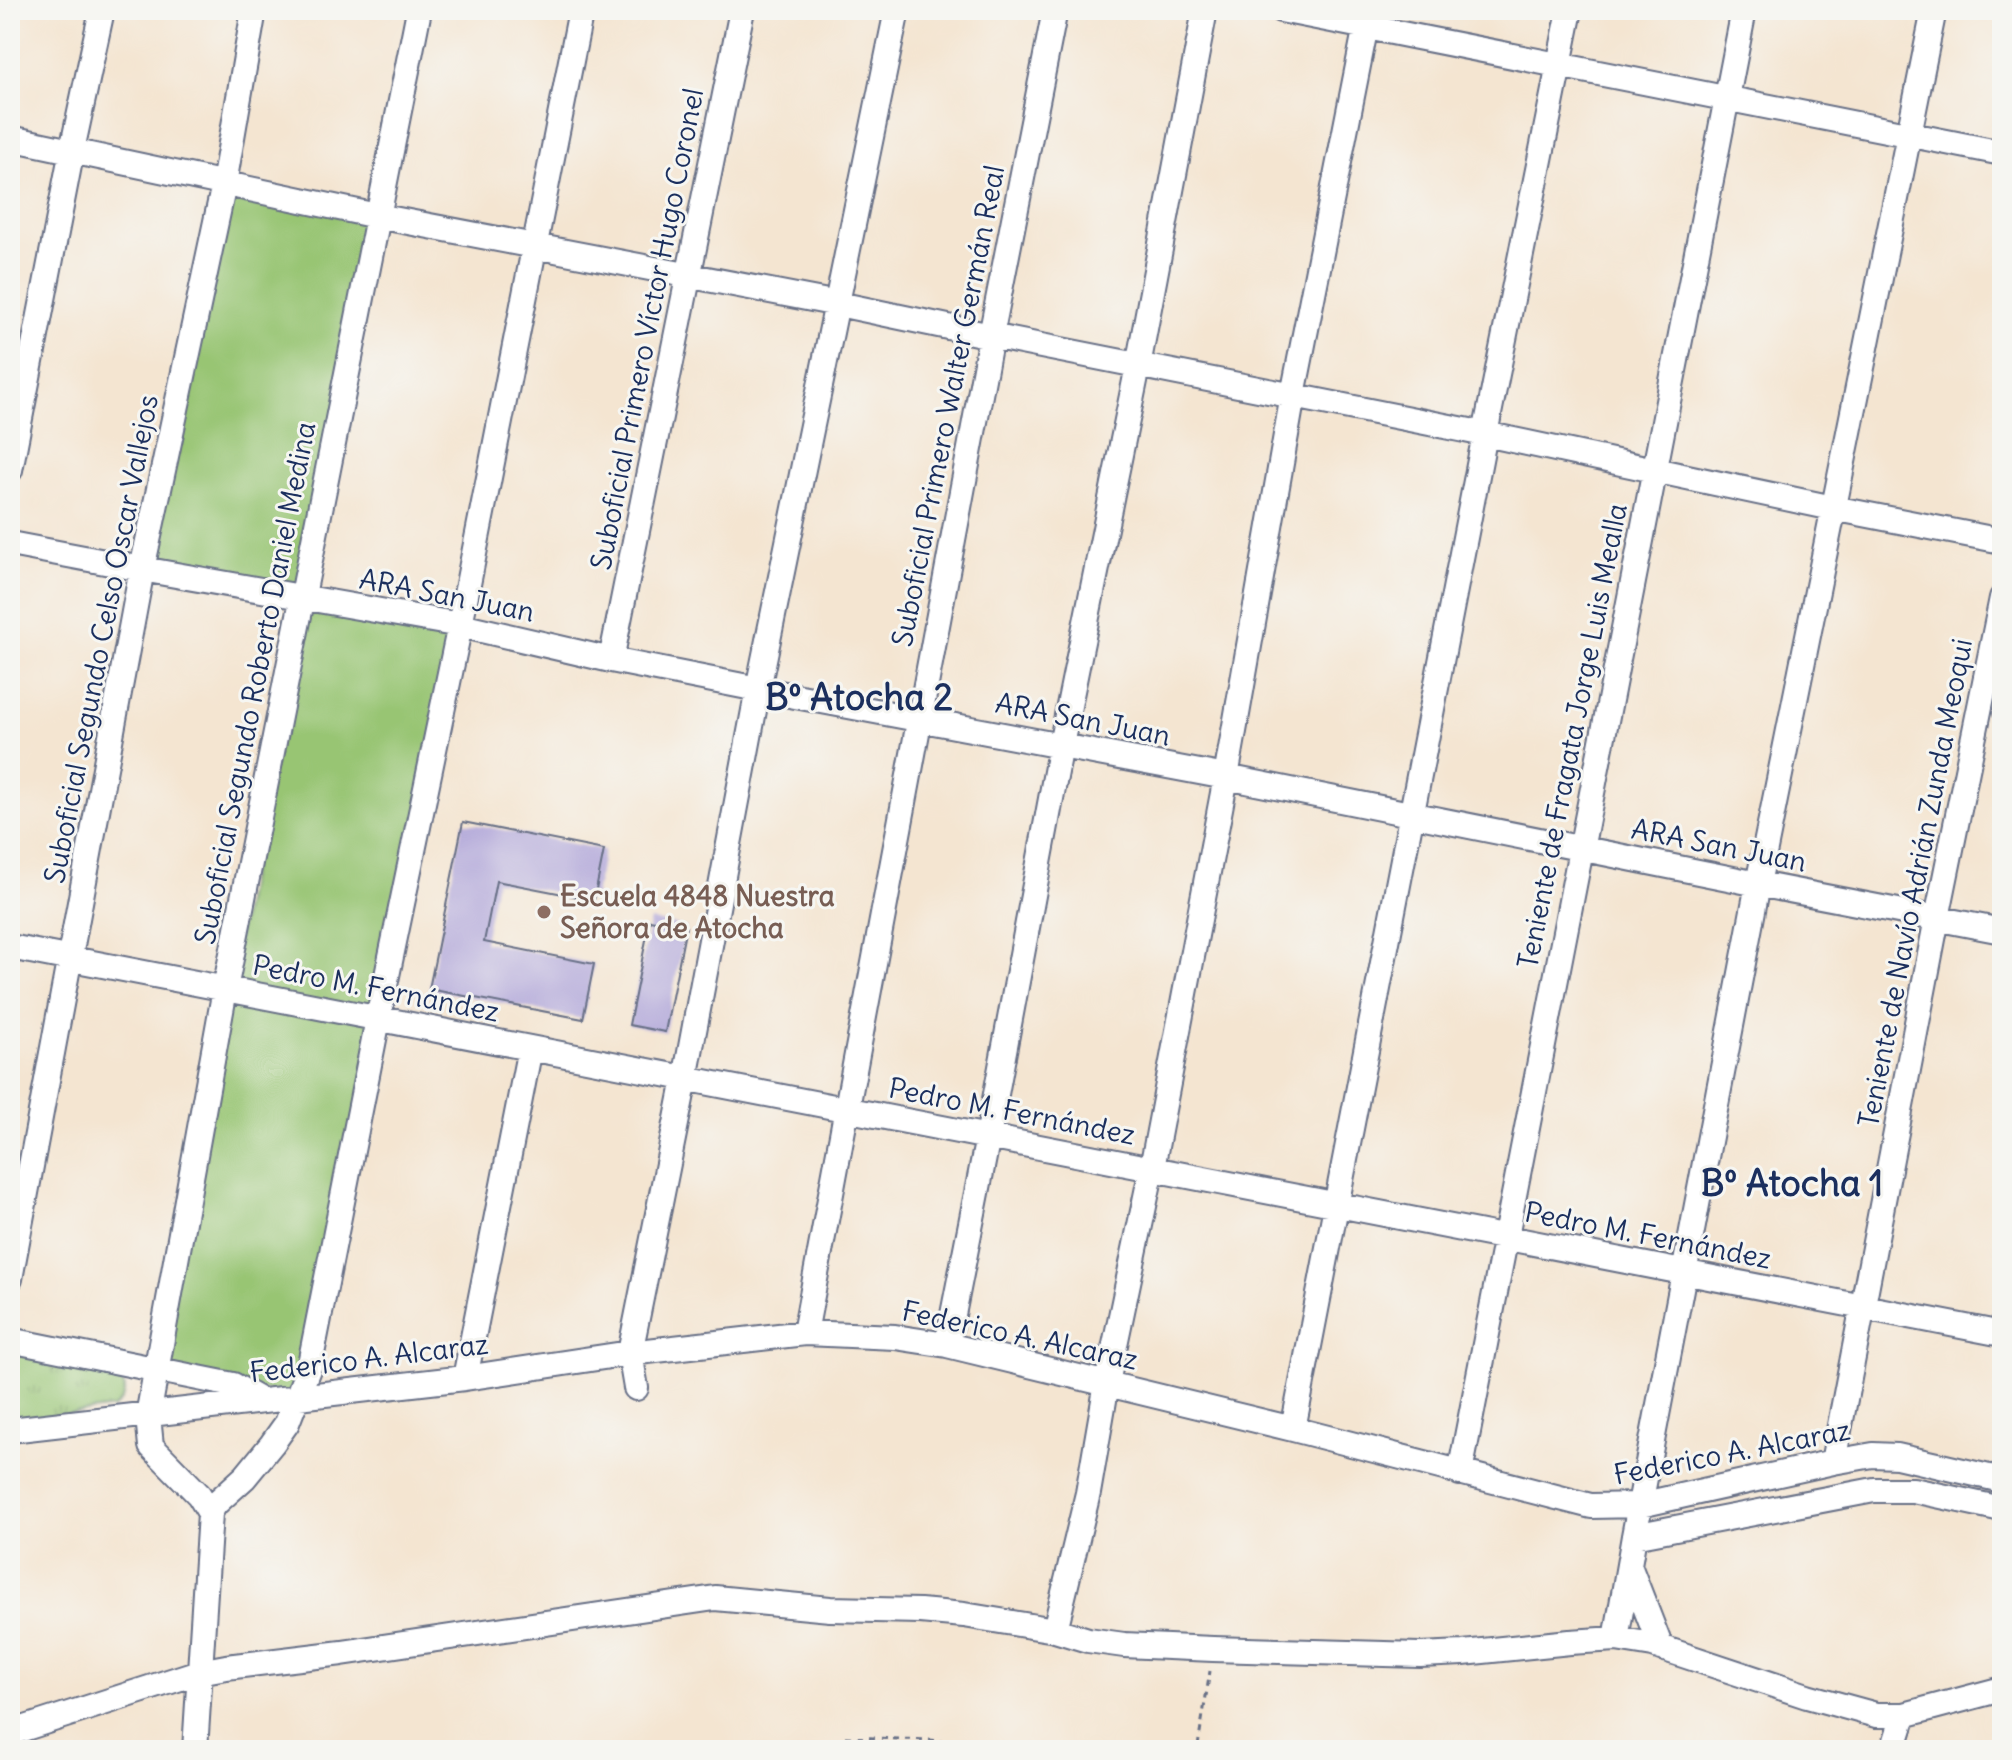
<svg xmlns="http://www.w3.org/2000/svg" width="2012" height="1760" viewBox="0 0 2012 1760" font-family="Delius,sans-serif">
<defs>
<pattern id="park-tufts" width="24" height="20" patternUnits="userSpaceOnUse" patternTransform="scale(2)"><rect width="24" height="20" fill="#98c573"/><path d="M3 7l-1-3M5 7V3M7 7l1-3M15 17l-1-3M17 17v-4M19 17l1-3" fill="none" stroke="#7ba062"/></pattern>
</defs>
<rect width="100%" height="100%" fill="#f6f6f2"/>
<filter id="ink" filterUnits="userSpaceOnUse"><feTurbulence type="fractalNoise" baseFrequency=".0125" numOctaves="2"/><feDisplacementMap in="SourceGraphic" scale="16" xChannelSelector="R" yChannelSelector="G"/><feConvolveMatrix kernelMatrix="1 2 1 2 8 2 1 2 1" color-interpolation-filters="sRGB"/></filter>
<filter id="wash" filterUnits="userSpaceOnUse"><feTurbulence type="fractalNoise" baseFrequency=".006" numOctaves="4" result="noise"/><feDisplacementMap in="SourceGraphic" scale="32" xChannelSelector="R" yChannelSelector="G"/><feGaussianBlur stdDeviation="1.8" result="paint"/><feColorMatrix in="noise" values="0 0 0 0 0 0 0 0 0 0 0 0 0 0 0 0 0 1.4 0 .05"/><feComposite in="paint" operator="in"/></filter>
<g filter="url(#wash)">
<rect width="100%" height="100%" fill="#f4e5d1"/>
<path fill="#98c573" stroke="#5a7a68" stroke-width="2" d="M 226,186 L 374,218 L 302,596 L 145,568 Z
M 303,598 L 460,625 L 296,1397 L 156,1368 Z"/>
<path fill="url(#park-tufts)" stroke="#5a7a68" stroke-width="2" d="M 10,1353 L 118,1375 L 125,1388 L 122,1399 L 114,1408 L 10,1421 Z"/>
<g id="blocks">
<path fill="#b5abda" d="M 463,822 L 604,850 L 594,900 L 496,881 L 484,942 L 594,964 L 583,1019 L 429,989 Z
M 650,920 L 686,927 L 665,1032 L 629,1025 Z"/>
</g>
</g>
<g filter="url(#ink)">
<use href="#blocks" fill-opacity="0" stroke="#676f86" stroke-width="2"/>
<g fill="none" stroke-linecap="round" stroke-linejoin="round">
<defs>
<path id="minor" d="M 1281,10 L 2002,153
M 10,138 L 377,216 L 838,304 L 991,336 L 1485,434 L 1833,508 L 2002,541
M 10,470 L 72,150 L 102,10
M 10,544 L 142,569 L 460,625 L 611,660 L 758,689 L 1226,777 L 1758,884 L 2002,931
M 611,660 L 742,10
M 10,947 L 2002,1334
M 10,1279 L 142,569 L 224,184 L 254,10
M 805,1333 L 991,336 L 1055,10
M 10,1340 L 233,1385 L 261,1401
M 947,1345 L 988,1137 L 1061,745 L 1138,366 L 1205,10
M 465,1378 L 530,1048
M 636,1388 L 630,1353 L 685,1079 L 758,689 L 897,10
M 1293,1429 L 1485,434 L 1570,10
M 10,1430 L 465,1378 L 630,1353 L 805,1333 L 895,1337 L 947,1345 L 1293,1429 L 1591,1506 L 1640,1505 L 1833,1462 L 1873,1455 L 1897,1456 L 2002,1480
M 1833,1462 L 1937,918 L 2002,598
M 1460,1473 L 1744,10
M 210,1513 L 199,1495 L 151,1446 L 148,1416 L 225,989 L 419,10
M 1634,1536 L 1874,1490 L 1913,1490 L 2002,1509
M 1630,1568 L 1661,1648
M 1055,1630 L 1088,1493 L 1107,1383 L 1152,1168 L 1226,777 L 1293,395 L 1369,10
M 1616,1639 L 1634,1536 L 1758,884 L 1934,10
M 10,1733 L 199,1672 L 226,1667 L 342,1653 L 715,1598 L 830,1609 L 920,1611 L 964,1615 L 1055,1630 L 1088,1640 L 1124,1645 L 1213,1649 L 1420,1655 L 1463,1653 L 1570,1642 L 1616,1639 L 1653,1645 L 1807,1696 L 1876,1715 L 1904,1715 L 2002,1689
M 195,1750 L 210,1513 L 215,1504 L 245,1477 L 272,1444 L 287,1423 L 310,1364 L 378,1019 L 460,625 L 581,10
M 1893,1750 L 1904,1715"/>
</defs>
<use href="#minor" stroke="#676f86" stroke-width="28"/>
<path stroke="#676f86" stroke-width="3" stroke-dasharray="6 6" stroke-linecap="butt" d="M 845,1737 L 929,1740 L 1022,1749 L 1198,1746 L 1245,1750
M 1198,1746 L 1210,1671"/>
<use href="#minor" stroke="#fff" stroke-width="24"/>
</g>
</g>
<circle fill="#8d6e63" stroke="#f6f6f2" stroke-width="3" cx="544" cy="912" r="8"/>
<g text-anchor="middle" stroke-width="6" stroke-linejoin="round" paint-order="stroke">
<g font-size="28" fill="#1b2f5e" stroke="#f6f6f2">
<text transform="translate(647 329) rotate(-79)" y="10">Suboficial Primero Víctor Hugo Coronel</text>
<text transform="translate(948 406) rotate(-79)" y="10">Suboficial Primero Walter Germán Real</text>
<text transform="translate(447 595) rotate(11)" y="10">ARA San Juan</text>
<text transform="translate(101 639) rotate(-79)" y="10">Suboficial Segundo Celso Oscar Vallejos</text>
<text transform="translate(255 683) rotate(-79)" y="10">Suboficial Segundo Roberto Daniel Medina</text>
<text transform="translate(1083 719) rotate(11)" y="10">ARA San Juan</text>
<text transform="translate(1572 736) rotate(-79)" y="10">Teniente de Fragata Jorge Luis Mealla</text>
<text transform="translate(1719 845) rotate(11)" y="10">ARA San Juan</text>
<text transform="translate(1915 883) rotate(-79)" y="10">Teniente de Navío Adrián Zunda Meoqui</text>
<text transform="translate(376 988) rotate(11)" y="10">Pedro M. Fernández</text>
<text transform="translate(1012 1111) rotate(11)" y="10">Pedro M. Fernández</text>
<text transform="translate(1648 1235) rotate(11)" y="10">Pedro M. Fernández</text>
<text transform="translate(1020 1335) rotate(12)" y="10">Federico A. Alcaraz</text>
<text transform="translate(369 1358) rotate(-7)" y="10">Federico A. Alcaraz</text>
<text transform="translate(1732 1452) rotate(-11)" y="10">Federico A. Alcaraz</text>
</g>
<g font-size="28" font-weight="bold" fill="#785e54" stroke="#f6f6f2" text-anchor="start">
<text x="560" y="906">Escuela 4848 Nuestra<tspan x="560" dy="32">Señora de Atocha</tspan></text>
</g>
<g font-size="36" font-weight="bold" fill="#1b2f5e" stroke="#f6f6f2">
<text x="859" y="710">Bº Atocha 2</text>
<text x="1792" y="1196">Bº Atocha 1</text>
</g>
</g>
<rect width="2012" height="1760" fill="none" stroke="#f6f6f2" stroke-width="40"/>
</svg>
